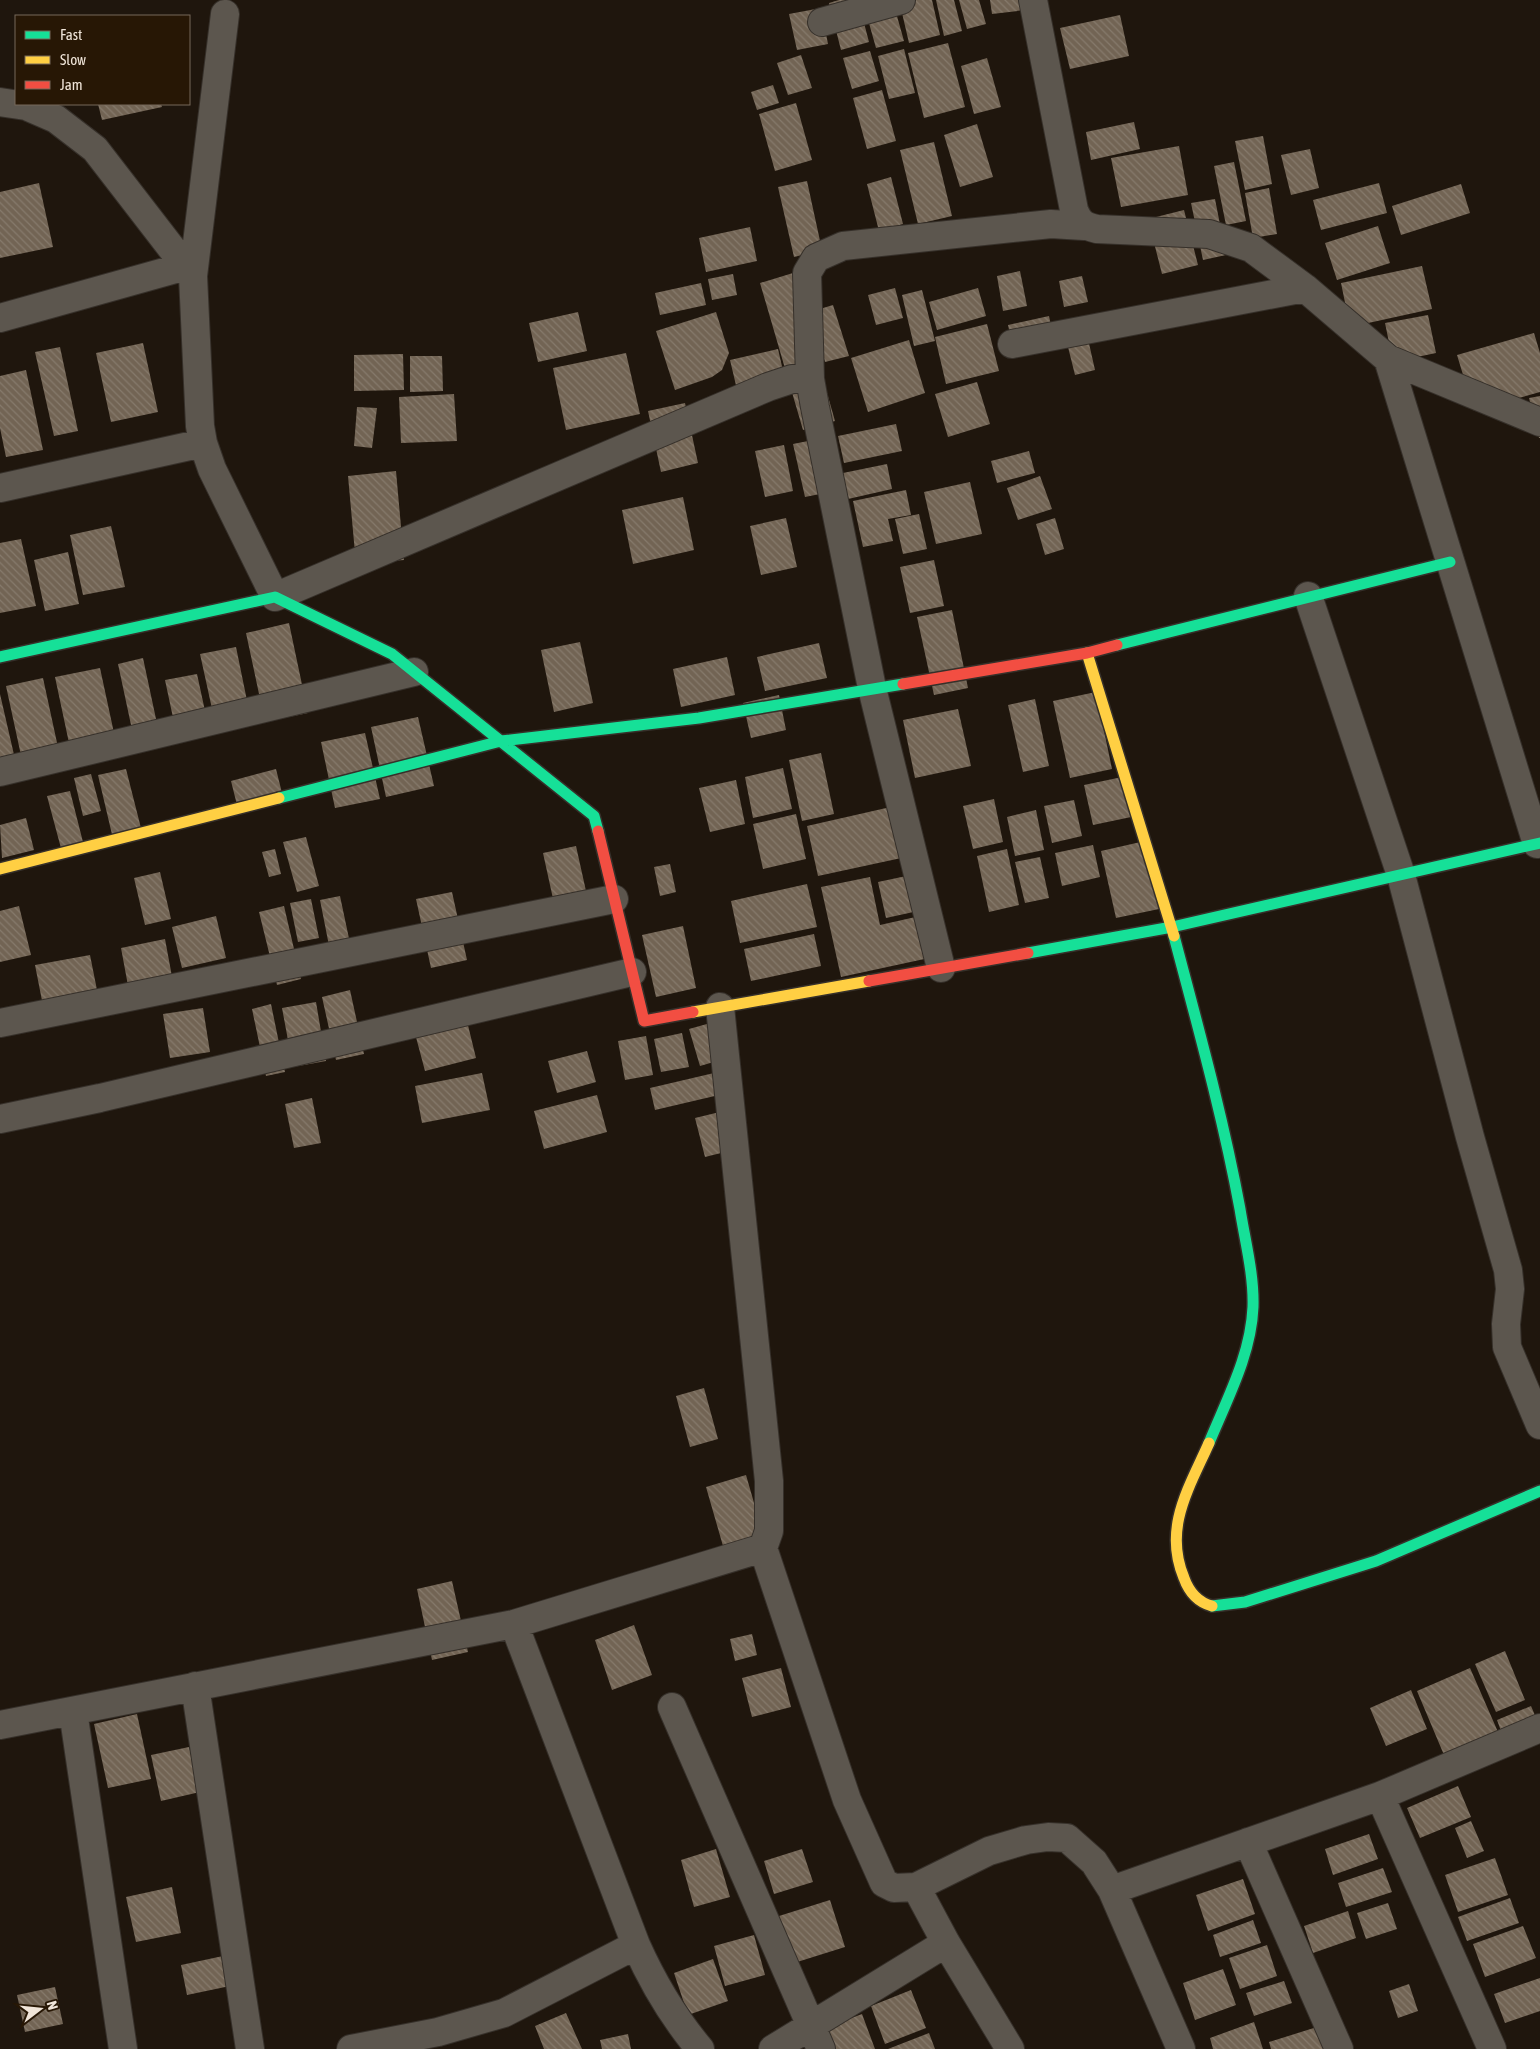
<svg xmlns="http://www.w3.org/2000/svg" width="1540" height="2049" viewBox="0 0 1540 2049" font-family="'Asap Condensed',sans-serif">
<defs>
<pattern id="building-back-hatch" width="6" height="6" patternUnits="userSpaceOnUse" patternTransform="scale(1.25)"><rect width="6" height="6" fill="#726454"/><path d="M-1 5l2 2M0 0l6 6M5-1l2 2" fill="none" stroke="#867a6c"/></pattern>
</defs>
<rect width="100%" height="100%" fill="#1f160d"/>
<path fill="url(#building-back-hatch)" d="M 839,0 L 858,0 L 869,42 L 841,50 L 829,3 Z
M 899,0 L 932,0 L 940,35 L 909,43 Z
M 936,0 L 954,0 L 962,31 L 944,36 Z
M 959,0 L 979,0 L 986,24 L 967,29 Z
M 990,0 L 1041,0 L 1042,8 L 992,14 Z
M 893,2 L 904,41 L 876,48 L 865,9 Z
M 821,8 L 828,44 L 797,50 L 789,14 Z
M 1120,15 L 1129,56 L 1070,69 L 1060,28 Z
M 948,43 L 965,107 L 924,118 L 908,53 Z
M 904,49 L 915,93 L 889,99 L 878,56 Z
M 870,51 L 879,81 L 852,89 L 843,58 Z
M 801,55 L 812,88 L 788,95 L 777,63 Z
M 987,58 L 1001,107 L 974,114 L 961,66 Z
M 773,85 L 779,103 L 757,110 L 751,92 Z
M 882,90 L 896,141 L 867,149 L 853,98 Z
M 796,103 L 812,160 L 775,171 L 759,114 Z
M 98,104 L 161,104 L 162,107 L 102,120 Z
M 1134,122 L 1140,149 L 1091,160 L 1086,132 Z
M 977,124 L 993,177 L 960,187 L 944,135 Z
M 1263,136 L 1272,184 L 1245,190 L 1235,141 Z
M 934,142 L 952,216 L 918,224 L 900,150 Z
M 1179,146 L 1188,195 L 1121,207 L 1111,158 Z
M 1310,149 L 1319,188 L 1291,195 L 1281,155 Z
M 1234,162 L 1246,221 L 1226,225 L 1214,166 Z
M 891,177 L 903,224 L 879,231 L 867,184 Z
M 807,181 L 822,250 L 794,257 L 778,187 Z
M 39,183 L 53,247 L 0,258 L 0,192 Z
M 1379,183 L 1387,213 L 1321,230 L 1313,200 Z
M 1461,184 L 1470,213 L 1401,235 L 1392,206 Z
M 1269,188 L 1277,234 L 1253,238 L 1245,193 Z
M 1215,199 L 1226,255 L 1203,260 L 1191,203 Z
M 1184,210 L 1198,265 L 1162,274 L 1148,219 Z
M 1378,226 L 1390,263 L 1337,280 L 1325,243 Z
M 750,227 L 757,261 L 706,272 L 699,238 Z
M 1422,266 L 1432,309 L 1350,327 L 1341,283 Z
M 1020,271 L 1027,306 L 1003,311 L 997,276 Z
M 793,273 L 835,421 L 803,430 L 760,283 Z
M 733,274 L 737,295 L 712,300 L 708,279 Z
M 1082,276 L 1088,302 L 1064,307 L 1059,281 Z
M 701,283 L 706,305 L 660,315 L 655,293 Z
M 895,288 L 903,318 L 876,325 L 868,295 Z
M 978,288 L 986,316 L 937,330 L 929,302 Z
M 922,290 L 935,341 L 914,346 L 902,295 Z
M 833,305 L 849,356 L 825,362 L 810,312 Z
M 578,312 L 587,351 L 538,362 L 529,323 Z
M 716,312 L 729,353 L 722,370 L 712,377 L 675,390 L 656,331 Z
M 1428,315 L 1436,353 L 1393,362 L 1385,323 Z
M 1049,316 L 1056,349 L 1015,357 L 1008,325 Z
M 987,324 L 999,371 L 946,384 L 935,337 Z
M 1534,333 L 1540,353 L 1540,392 L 1474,411 L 1457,355 Z
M 1088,339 L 1095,370 L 1075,375 L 1067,343 Z
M 909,340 L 925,393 L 868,412 L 851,358 Z
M 143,343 L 158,412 L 111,422 L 96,353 Z
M 60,347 L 78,431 L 54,436 L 35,352 Z
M 778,349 L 787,388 L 739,398 L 730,360 Z
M 626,353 L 640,414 L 566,430 L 553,368 Z
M 403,354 L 404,390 L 354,391 L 354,355 Z
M 410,356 L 442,356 L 443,391 L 410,392 Z
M 26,370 L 43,450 L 6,457 L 0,428 L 0,376 Z
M 977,382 L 990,424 L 948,437 L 935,394 Z
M 454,394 L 457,441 L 401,443 L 399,397 Z
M 1540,396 L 1540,438 L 1539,438 L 1529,398 Z
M 685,403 L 698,463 L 661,472 L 648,411 Z
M 357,407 L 377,408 L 372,448 L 354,446 Z
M 896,424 L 902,451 L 844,463 L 838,436 Z
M 823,438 L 835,491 L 805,497 L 793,444 Z
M 784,445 L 793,491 L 765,497 L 755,451 Z
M 1029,451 L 1035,473 L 997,483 L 991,461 Z
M 887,464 L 892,489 L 848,499 L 843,473 Z
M 396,471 L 404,560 L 356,564 L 348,476 Z
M 1040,476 L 1052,509 L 1018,520 L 1007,488 Z
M 970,482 L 982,534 L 936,544 L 924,492 Z
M 906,490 L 911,515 L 888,519 L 893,541 L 863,547 L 853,501 Z
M 683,497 L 694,550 L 633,564 L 622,510 Z
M 919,514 L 927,549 L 903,554 L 895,519 Z
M 786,518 L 797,567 L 761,575 L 750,526 Z
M 1055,518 L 1064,549 L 1045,555 L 1036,524 Z
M 111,526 L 125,587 L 83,595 L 70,535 Z
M 21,539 L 36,606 L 0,613 L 0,543 Z
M 68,552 L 79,604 L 45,611 L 34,560 Z
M 934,560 L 944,606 L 910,613 L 900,567 Z
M 952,610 L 968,688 L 934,695 L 917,617 Z
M 289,623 L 308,713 L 265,722 L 246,633 Z
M 580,642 L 593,703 L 554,712 L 541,650 Z
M 819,643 L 827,678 L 765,691 L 757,657 Z
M 236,647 L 251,720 L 216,727 L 200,654 Z
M 727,657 L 735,695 L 681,707 L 673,669 Z
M 143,658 L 159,733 L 134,739 L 118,664 Z
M 100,668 L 114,733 L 69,743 L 55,677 Z
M 197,674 L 207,720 L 175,727 L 165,680 Z
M 43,678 L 59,752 L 22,760 L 6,686 Z
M 1096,692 L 1112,769 L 1070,778 L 1053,701 Z
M 0,694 L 15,759 L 0,763 Z
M 779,695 L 786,730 L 751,738 L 743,703 Z
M 1035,699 L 1049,766 L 1023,772 L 1008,705 Z
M 958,709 L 971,766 L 915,778 L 903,720 Z
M 418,717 L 434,786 L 386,797 L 371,727 Z
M 365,733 L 380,799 L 335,808 L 321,742 Z
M 821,753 L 834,814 L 802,821 L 789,760 Z
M 783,768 L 792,809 L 753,818 L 745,777 Z
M 126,769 L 143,836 L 114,843 L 98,775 Z
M 276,769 L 284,801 L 239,813 L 231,781 Z
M 91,774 L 101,811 L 83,816 L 74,778 Z
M 1127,776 L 1136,816 L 1093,825 L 1084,785 Z
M 736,780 L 745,824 L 710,832 L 699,788 Z
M 70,791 L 84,846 L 62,852 L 47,796 Z
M 994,799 L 1003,842 L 973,849 L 963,806 Z
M 1074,800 L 1082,836 L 1052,843 L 1044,806 Z
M 895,806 L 906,857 L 818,876 L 807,826 Z
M 1036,810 L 1044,850 L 1015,856 L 1007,817 Z
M 796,814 L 806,859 L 763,869 L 753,824 Z
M 26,818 L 34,850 L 2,858 L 0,825 Z
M 306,837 L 319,886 L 297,892 L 283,842 Z
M 1145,841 L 1159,909 L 1116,918 L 1101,851 Z
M 1093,845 L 1100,877 L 1062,886 L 1055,853 Z
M 576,846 L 590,909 L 557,917 L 543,853 Z
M 275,849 L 281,874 L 269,877 L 262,852 Z
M 1007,849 L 1019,905 L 989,912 L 977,856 Z
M 1040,857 L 1049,898 L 1025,903 L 1015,862 Z
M 670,864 L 676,892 L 660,896 L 654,867 Z
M 160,872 L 171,919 L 145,925 L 134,878 Z
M 911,875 L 918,911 L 886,918 L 878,882 Z
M 870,877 L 880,925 L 920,916 L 929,958 L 841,977 L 821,887 Z
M 807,884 L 817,927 L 740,943 L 731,901 Z
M 452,892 L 467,960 L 431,968 L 416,899 Z
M 340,896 L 354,962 L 333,966 L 320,900 Z
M 311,899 L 319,938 L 298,942 L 290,903 Z
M 19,906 L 31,955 L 0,962 L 0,911 Z
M 284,906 L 301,979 L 277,985 L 259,912 Z
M 216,916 L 226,958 L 182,968 L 172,927 Z
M 683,926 L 696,988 L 656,997 L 642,935 Z
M 814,934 L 821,966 L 751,981 L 744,949 Z
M 165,939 L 173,982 L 129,991 L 121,948 Z
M 90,955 L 102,1015 L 47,1026 L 35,965 Z
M 350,990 L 364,1054 L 336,1060 L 322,997 Z
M 316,1002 L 326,1061 L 293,1067 L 282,1008 Z
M 271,1004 L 285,1072 L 266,1076 L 252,1009 Z
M 203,1008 L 210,1052 L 170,1058 L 163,1014 Z
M 465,1013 L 476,1058 L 425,1071 L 413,1026 Z
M 714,1022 L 724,1059 L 700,1066 L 689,1029 Z
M 682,1033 L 689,1067 L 661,1072 L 654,1039 Z
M 646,1036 L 653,1075 L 625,1080 L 618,1041 Z
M 587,1051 L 596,1082 L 557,1093 L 548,1061 Z
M 482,1073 L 490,1110 L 422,1123 L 415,1086 Z
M 714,1073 L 719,1095 L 655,1110 L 650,1088 Z
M 597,1095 L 607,1132 L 544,1149 L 534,1111 Z
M 312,1098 L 321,1143 L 294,1148 L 285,1104 Z
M 728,1110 L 737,1149 L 705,1157 L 695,1118 Z
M 704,1388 L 718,1439 L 690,1447 L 676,1396 Z
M 746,1475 L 763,1534 L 723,1546 L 706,1487 Z
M 452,1581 L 468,1652 L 432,1660 L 417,1589 Z
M 634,1625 L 652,1675 L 612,1690 L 595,1640 Z
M 752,1634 L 757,1655 L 735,1661 L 730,1639 Z
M 1505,1651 L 1525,1700 L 1496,1712 L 1475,1664 Z
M 781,1668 L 791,1707 L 752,1717 L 742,1678 Z
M 1470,1668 L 1498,1732 L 1444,1755 L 1417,1691 Z
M 1411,1690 L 1427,1729 L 1386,1746 L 1370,1708 Z
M 1531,1706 L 1540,1727 L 1505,1742 L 1497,1720 Z
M 137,1714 L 151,1779 L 108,1788 L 94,1724 Z
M 189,1747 L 200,1792 L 161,1801 L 151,1755 Z
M 1458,1786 L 1471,1817 L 1420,1838 L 1407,1808 Z
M 1471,1821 L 1484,1851 L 1467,1858 L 1455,1828 Z
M 1369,1834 L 1378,1859 L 1333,1875 L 1325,1849 Z
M 716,1849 L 730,1897 L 694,1907 L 681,1860 Z
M 802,1849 L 813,1882 L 774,1894 L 764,1861 Z
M 1495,1858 L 1508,1895 L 1458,1912 L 1445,1875 Z
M 1383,1868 L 1392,1892 L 1346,1907 L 1338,1883 Z
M 1243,1879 L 1255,1914 L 1208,1931 L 1196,1895 Z
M 172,1887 L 181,1933 L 136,1942 L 126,1897 Z
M 1510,1898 L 1519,1923 L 1467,1941 L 1458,1917 Z
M 830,1900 L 845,1947 L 794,1963 L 779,1916 Z
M 1388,1903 L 1397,1929 L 1366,1939 L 1357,1913 Z
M 1348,1911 L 1356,1938 L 1313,1953 L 1304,1926 Z
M 1253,1920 L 1261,1943 L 1220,1957 L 1213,1935 Z
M 1523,1926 L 1536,1958 L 1485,1977 L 1473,1944 Z
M 754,1935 L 765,1975 L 725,1986 L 714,1946 Z
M 1267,1945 L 1277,1976 L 1240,1989 L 1229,1958 Z
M 223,1956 L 230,1986 L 187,1995 L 181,1965 Z
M 713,1959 L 728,2001 L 688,2015 L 674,1973 Z
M 1223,1969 L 1236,2005 L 1195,2020 L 1183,1983 Z
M 1540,1978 L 1540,2011 L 1505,2023 L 1494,1994 Z
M 1284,1981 L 1292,2003 L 1254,2016 L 1246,1993 Z
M 1409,1984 L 1418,2011 L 1398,2018 L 1389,1991 Z
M 55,1987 L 63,2024 L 25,2032 L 17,1995 Z
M 911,1990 L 926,2028 L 885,2044 L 871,2006 Z
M 566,2013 L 582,2049 L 544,2049 L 535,2026 Z
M 862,2014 L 875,2049 L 824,2049 L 817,2031 Z
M 1254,2022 L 1263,2049 L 1213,2049 L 1210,2038 Z
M 1317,2027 L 1324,2049 L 1271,2049 L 1269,2042 Z
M 929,2033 L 935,2049 L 888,2049 Z
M 628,2034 L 631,2049 L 602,2049 L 600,2040 Z"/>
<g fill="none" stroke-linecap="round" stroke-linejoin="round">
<defs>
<path id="street" d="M 1033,0 L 1074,210 C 1079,223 1084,226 1097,229 L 1209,234 L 1251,248 L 1305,288 L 1388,359 L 1540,422
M 225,14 L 193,276 L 200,426 L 203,443 L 212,469 L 275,597 L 768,387 L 792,379 L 810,379
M 822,22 L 901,0
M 0,102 L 26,106 L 56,119 L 95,149 L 193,276
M 0,318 L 186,266
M 1012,344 L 1305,288
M 1388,359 L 1537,844
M 0,488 L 203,443
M 1308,596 L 1401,875 L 1470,1137 L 1508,1270 L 1510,1289 L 1506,1324 L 1507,1347 L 1540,1425
M 0,772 L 414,672
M 941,968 L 872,688 L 815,407 L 810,379 L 807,273 L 816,258 L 843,246 L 1051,224 L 1084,226
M 0,1023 L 614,899
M 0,1119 L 100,1098 L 632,972
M 763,1548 L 847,1800 L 884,1883 L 894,1888 L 916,1887 L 989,1851 L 1026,1840 L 1048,1837 L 1067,1838 L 1094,1862 L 1112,1890 L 1181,2049
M 514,1624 L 636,1945 C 653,1983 673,2017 700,2049
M 195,1686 L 250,2049
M 672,1707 L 821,2049
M 73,1711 L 123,2049
M 0,1725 L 514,1624 L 763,1548 L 769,1531 L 769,1481 L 720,1007
M 1248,1842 L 1339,2049
M 916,1887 L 946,1943 L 1010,2049
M 1112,1890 L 1380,1796
M 351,2049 L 438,2032 L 504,2013 L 636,1945
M 773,2049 L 946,1943
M 1492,2049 L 1380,1796 L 1540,1728"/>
<path id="fast" d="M 1117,645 L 1450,562
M 0,657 L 275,597 L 392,654 L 594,816 L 598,831
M 279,798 L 501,741 L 699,718 L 903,684
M 1174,936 C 1198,1027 1223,1117 1240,1209 C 1245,1241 1254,1274 1253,1307 C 1251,1355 1227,1399 1209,1443
M 1028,953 L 1172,927 L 1540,843
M 1212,1606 L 1245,1602 L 1376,1561 L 1540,1491"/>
<path id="slow" d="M 1087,653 L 1174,936
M 0,869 L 279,798
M 693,1012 L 869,981
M 1209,1443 C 1189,1488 1163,1528 1184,1578 C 1189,1592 1197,1602 1212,1606"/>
<path id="jam" d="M 903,684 L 1087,653 L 1117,645
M 598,831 L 644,1021 L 693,1012
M 869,981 L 1028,953"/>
</defs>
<use href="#street" stroke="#36302a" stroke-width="30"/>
<use href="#fast" stroke="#36302a" stroke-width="14"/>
<use href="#slow" stroke="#36302a" stroke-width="14"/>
<use href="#jam" stroke="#36302a" stroke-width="14"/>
<use href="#street" stroke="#5c564e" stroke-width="28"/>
<use href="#fast" stroke="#16e098" stroke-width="11"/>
<use href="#slow" stroke="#ffcf43" stroke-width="11"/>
<use href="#jam" stroke="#f24e42" stroke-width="11"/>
</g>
<rect x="15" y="15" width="175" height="90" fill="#271705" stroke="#77695a"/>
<rect x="25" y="31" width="25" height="8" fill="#16e098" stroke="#77695a"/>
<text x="60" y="40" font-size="15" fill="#f0e5d9">Fast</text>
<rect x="25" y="56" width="25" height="8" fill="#ffcf43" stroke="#77695a"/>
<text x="60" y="65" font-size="15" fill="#f0e5d9">Slow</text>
<rect x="25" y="81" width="25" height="8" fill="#f24e42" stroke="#77695a"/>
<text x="60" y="90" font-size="15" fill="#f0e5d9">Jam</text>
<g transform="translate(40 2009) rotate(74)" stroke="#271705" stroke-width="4" paint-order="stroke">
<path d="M0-4L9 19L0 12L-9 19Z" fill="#f0e5d9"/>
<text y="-8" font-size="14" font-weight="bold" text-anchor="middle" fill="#f0e5d9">N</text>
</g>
</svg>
